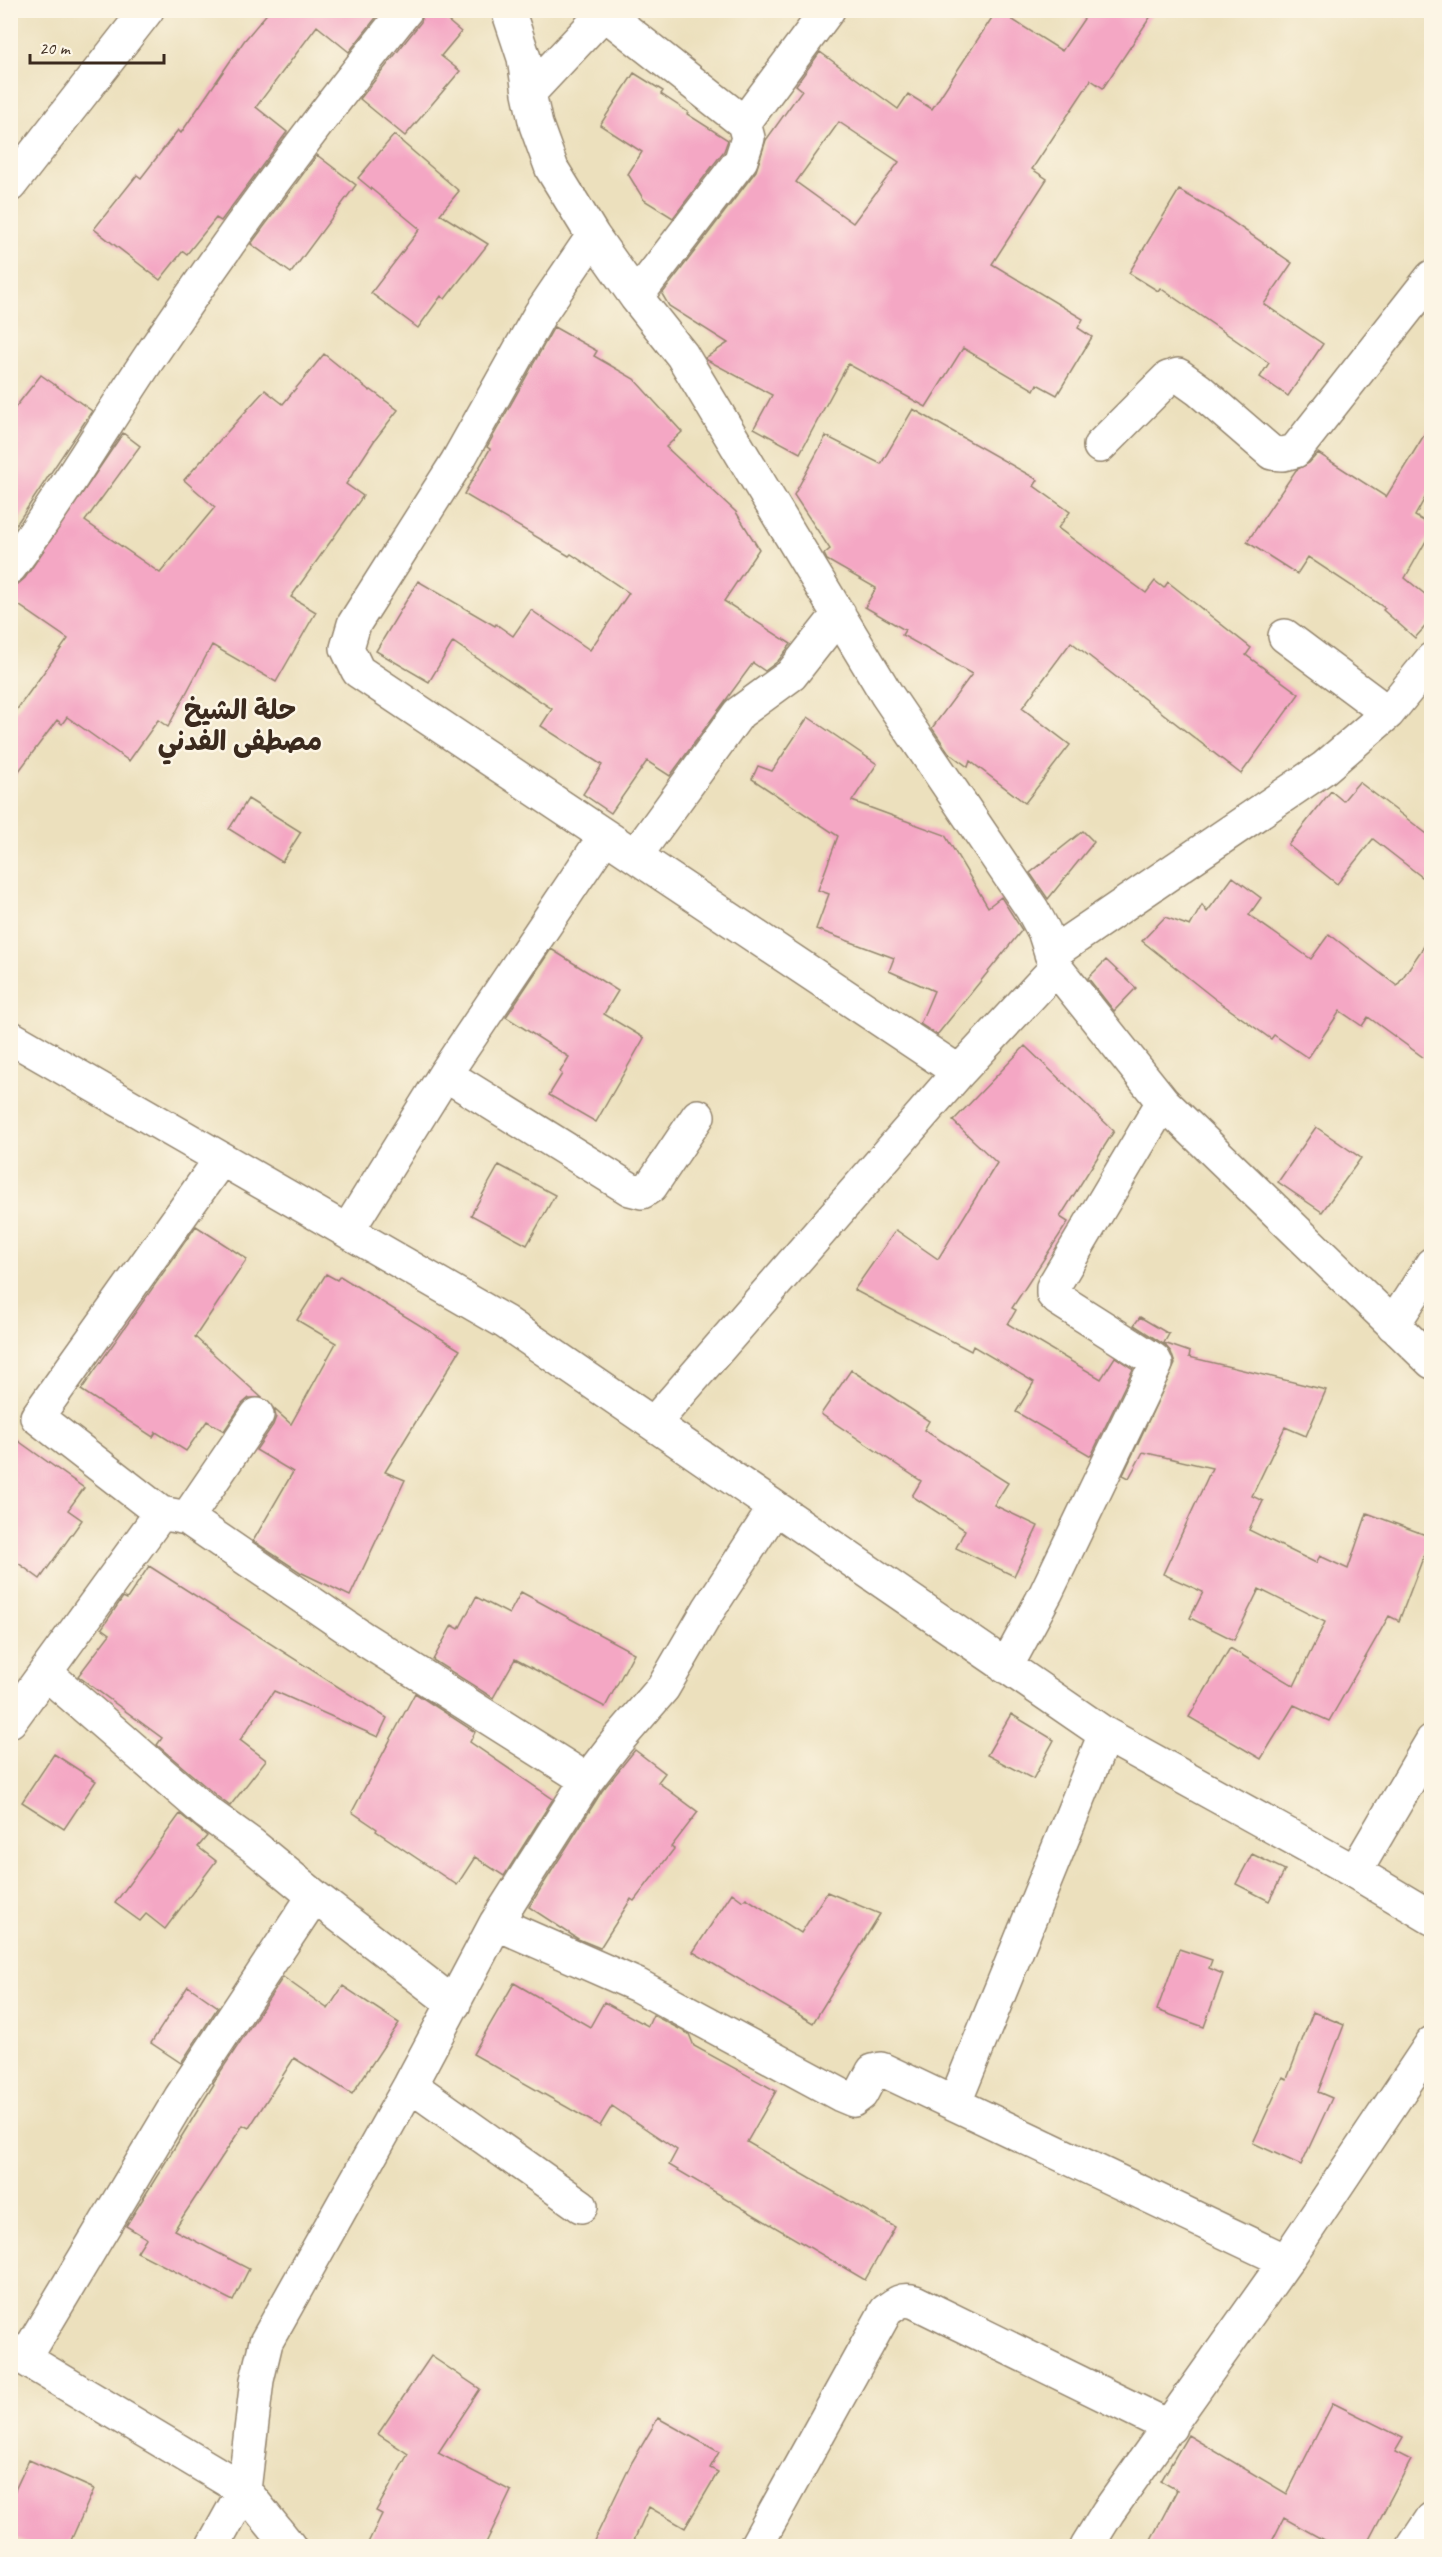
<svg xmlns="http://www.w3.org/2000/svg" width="1442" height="2557" viewBox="0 0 1442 2557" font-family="Caveat,'Playpen Sans Arabic',sans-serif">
<rect width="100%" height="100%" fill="#fcf5e5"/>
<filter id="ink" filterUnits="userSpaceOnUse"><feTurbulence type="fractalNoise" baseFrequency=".0167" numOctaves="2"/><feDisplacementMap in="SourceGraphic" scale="12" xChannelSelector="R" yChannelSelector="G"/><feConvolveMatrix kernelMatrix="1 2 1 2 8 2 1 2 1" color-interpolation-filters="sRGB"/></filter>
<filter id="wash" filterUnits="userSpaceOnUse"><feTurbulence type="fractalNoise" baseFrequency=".008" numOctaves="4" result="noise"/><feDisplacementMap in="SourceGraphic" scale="24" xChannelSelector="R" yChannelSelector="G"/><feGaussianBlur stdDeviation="1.35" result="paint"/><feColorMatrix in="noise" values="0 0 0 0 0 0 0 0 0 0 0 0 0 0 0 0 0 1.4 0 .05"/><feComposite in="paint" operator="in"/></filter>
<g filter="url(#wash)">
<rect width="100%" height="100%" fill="#ece0bd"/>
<g id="blocks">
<path fill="#f4a7c4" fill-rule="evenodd" d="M 270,10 L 382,10 L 349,52 L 317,26 L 256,107 L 287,132 L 221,221 L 216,218 L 187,254 L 183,251 L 160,280 L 94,229 L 137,175 L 141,178 L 178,130 L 181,133 L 244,41 Z
M 424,10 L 435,10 L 461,32 L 441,56 L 460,71 L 405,136 L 360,99 L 421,22 Z
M 997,10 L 1062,51 L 1090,10 L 1155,10 L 1103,88 L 1091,80 L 1032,169 L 1047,179 L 992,264 L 1083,319 L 1078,328 L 1092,337 L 1057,395 L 1037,384 L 1034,390 L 963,348 L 926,407 L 848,364 L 800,453 L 754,428 L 772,395 L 707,360 L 705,358 L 728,343 L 669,306 L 662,294 L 756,171 L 766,140 L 802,90 L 796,85 L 820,52 L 898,109 L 908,94 L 932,109 ZM 839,122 L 899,162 L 853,223 L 796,182 Z
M 634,73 L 663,91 L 661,94 L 688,112 L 687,114 L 728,140 L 724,151 L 673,218 L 644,200 L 628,174 L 642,152 L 600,125 Z
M 394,135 L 459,191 L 440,214 L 488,244 L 445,299 L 441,296 L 418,328 L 371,293 L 420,229 L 358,178 Z
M 317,155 L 356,185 L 291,273 L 251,244 Z
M 1179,190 L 1221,214 L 1292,263 L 1264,304 L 1323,344 L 1288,396 L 1260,377 L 1269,363 L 1160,288 L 1158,291 L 1129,273 Z
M 554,327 L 597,351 L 594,356 L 634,379 L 682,432 L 666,447 L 736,512 L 759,549 L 724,601 L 791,644 L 778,661 L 765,671 L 753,663 L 670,776 L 647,761 L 611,813 L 583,794 L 602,765 L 541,726 L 552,709 L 453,642 L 429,682 L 376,651 L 418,581 L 495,626 L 496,624 L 513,636 L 531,610 L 590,650 L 629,593 L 571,554 L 569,556 L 464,494 L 490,449 L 487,447 Z
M 324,354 L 370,391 L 371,390 L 398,410 L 374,441 L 346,484 L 363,496 L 291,597 L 316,612 L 276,682 L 212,645 L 168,727 L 158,720 L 129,761 L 67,717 L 62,724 L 57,720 L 10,783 L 10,719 L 68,639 L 10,599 L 10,585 L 18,584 L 25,578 L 123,433 L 140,446 L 85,521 L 160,573 L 215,507 L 184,480 L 265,390 L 283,404 Z
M 41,375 L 92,411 L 10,534 L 10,414 Z
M 913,409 L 1038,480 L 1034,486 L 1070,512 L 1058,528 L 1146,593 L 1155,581 L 1164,588 L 1168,582 L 1251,648 L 1246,655 L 1299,694 L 1241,774 L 1071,642 L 1022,708 L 1070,745 L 1025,803 L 970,761 L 968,767 L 949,753 L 932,728 L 972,674 L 902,635 L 905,630 L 865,607 L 876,588 L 827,560 L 824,554 L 830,549 L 794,495 L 826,436 L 881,464 Z
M 1431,424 L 1431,487 L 1415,516 L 1431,525 L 1431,532 L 1405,578 L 1431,599 L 1431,620 L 1415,638 L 1383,610 L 1385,608 L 1308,557 L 1297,574 L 1247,542 L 1296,470 L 1309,463 L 1318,453 L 1386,497 Z
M 808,717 L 877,764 L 852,801 L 945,835 L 988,907 L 1001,897 L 1022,930 L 937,1035 L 920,1024 L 934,991 L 889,971 L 894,958 L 816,929 L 829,894 L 818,890 L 838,836 L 752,779 L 758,766 L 772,771 Z
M 1359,782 L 1431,837 L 1431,884 L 1373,839 L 1337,884 L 1288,845 L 1331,791 L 1343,801 Z
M 248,799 L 301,832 L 282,862 L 229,829 Z
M 1083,831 L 1094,842 L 1048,899 L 1030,873 Z
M 1233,877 L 1261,898 L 1249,915 L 1311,959 L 1329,934 L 1397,986 L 1431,936 L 1431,1063 L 1368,1017 L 1362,1026 L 1340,1011 L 1308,1058 L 1274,1035 L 1271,1039 L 1215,999 L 1142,941 L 1165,917 L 1190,926 L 1202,905 L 1207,912 Z
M 551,949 L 618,991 L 604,1014 L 644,1038 L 596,1122 L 549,1095 L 562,1074 L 560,1072 L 569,1057 L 506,1017 Z
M 1106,960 L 1136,988 L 1114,1011 L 1088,978 Z
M 1025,1046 L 1114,1131 L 1060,1217 L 1068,1222 L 1012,1308 L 1016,1310 L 1008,1324 L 1101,1379 L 1115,1357 L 1133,1369 L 1091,1456 L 1016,1412 L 1034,1382 L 973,1346 L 971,1351 L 854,1290 L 896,1230 L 938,1259 L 997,1163 L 953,1121 Z
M 1316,1127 L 1361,1158 L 1322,1212 L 1278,1182 Z
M 499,1165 L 555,1195 L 527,1245 L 471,1215 Z
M 196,1226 L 247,1259 L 195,1337 L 262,1398 L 249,1398 L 242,1404 L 224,1431 L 207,1421 L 186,1451 L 156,1432 L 153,1437 L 81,1390 Z
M 326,1274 L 337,1280 L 340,1276 L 460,1350 L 385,1472 L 405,1480 L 350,1596 L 300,1572 L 253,1541 L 293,1472 L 256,1450 L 273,1425 L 276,1417 L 274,1409 L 291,1424 L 336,1343 L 297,1320 Z
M 1140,1317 L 1169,1334 L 1164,1343 L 1190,1352 L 1189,1357 L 1326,1390 L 1306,1436 L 1285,1427 L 1252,1496 L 1263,1501 L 1249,1530 L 1316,1563 L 1320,1556 L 1348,1569 L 1367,1513 L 1431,1537 L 1399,1621 L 1389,1616 L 1329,1721 L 1294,1705 L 1261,1759 L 1189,1717 L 1230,1648 L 1294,1686 L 1325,1622 L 1259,1589 L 1234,1640 L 1190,1618 L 1203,1592 L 1163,1574 L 1212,1468 L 1143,1452 L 1129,1478 L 1123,1475 L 1175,1364 L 1171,1352 L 1165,1345 L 1134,1325 Z
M 851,1370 L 929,1421 L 924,1430 L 1008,1483 L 994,1505 L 1038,1526 L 1014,1576 L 956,1548 L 965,1530 L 912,1496 L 921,1481 L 821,1414 Z
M 10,1435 L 84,1488 L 68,1510 L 82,1520 L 40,1579 L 10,1557 Z
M 149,1566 L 387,1718 L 378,1737 L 274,1691 L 240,1740 L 266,1760 L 230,1806 L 218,1797 L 157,1745 L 162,1738 L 78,1676 L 110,1634 L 102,1628 L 123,1597 L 127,1599 Z
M 521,1592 L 634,1653 L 605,1707 L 515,1659 L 493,1698 L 433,1660 L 452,1625 L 459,1629 L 476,1597 L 509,1614 Z
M 415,1693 L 475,1732 L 470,1742 L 553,1799 L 504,1876 L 475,1857 L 457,1885 L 376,1831 L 377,1829 L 352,1812 Z
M 1011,1714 L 1054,1740 L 1033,1779 L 987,1755 Z
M 635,1750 L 665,1773 L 658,1782 L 698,1812 L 671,1847 L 674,1849 L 634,1901 L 631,1899 L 600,1948 L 578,1939 L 529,1907 L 602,1791 Z
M 54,1754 L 96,1781 L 64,1829 L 22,1802 Z
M 180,1814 L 207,1836 L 198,1847 L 216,1861 L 165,1929 L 146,1914 L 140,1921 L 115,1903 Z
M 1252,1854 L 1285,1870 L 1269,1901 L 1236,1884 Z
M 827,1892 L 880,1914 L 813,2023 L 693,1952 L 732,1893 L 743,1901 L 746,1898 L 801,1933 Z
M 1179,1949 L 1212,1960 L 1209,1968 L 1223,1974 L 1204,2027 L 1157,2010 Z
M 283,1977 L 328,2009 L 343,1986 L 399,2023 L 352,2094 L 294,2058 L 249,2128 L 243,2125 L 174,2230 L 249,2269 L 233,2301 L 137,2252 L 146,2238 L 126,2226 L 214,2084 L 213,2083 Z
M 514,1983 L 590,2027 L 604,2002 L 648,2026 L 653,2015 L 689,2034 L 694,2046 L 776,2091 L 747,2142 L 895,2227 L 865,2280 L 669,2165 L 677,2150 L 612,2106 L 600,2126 L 473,2054 Z
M 188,1986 L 218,2007 L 181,2063 L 151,2043 Z
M 1313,2012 L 1344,2025 L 1318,2092 L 1332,2098 L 1301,2165 L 1253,2143 L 1283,2077 L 1287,2079 Z
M 431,2356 L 480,2389 L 438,2453 L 511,2491 L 484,2547 L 366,2547 L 382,2514 L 376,2511 L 408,2454 L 378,2434 Z
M 1333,2403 L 1403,2438 L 1395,2452 L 1411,2460 L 1365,2547 L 1336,2547 L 1284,2518 L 1269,2547 L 1147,2547 L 1177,2490 L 1161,2481 L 1188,2435 L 1287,2494 Z
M 658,2418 L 719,2452 L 710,2468 L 718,2472 L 685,2528 L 649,2507 L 631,2547 L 591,2547 L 632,2462 Z
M 29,2460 L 94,2489 L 68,2547 L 35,2547 L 10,2535 L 10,2501 Z"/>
</g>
</g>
<g filter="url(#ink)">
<use href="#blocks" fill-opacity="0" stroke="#94856e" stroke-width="1.5"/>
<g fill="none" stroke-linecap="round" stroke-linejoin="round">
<defs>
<path id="minor" d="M 508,10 L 524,58 L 529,93 L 536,125 L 552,169 L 593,236 L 636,297 L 682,355 L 887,695 L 1032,909 L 1044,931 L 1056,968 L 1163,1102 L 1432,1362
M 604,13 L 744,123 L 748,138 L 741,160 L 636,297
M 529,93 L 607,10
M 744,123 L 828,10
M 10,185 L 147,10
M 593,236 L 540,314 L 457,462 L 354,624 L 347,648 L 358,671 L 959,1072
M 1100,446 L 1168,378 L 1178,375 L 1199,390 L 1272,453 L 1283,454 L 1295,451 L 1432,277
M 10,567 C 61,499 104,425 151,355 C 231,236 316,122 406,10
M 1285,636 L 1388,713
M 636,855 L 739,713 L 791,675 L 839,614
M 1051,954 L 1324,768 L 1388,713 L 1432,659
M 10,1037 L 505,1322 L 1105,1734 L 1355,1872 L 1432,1918
M 445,1074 L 630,1189 L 642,1192 L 651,1186 L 698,1116
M 221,1159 L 37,1417 L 161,1513 L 187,1518 L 364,1639 L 587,1780
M 348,1230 L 445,1074 L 605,836
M 1393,1325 L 1432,1264
M 654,1423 L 959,1072 L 1056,968
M 187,1518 L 257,1415
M 1006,1667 L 1046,1593 L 1156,1364 L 1154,1360 L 1058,1299 L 1053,1294 L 1053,1287 L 1163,1102
M 46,1673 L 206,1812 L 252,1845 L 314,1896 L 454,2004
M 10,1721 L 161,1513
M 1355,1872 L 1432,1741
M 496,1923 L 637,1985 L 841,2095 L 853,2100 L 861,2094 L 873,2071 L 881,2069 L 1286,2261
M 410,2085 L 581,2206
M 955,2102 L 1105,1734
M 10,2350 L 244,2490 L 289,2546
M 25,2358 L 181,2097 L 314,1896
M 213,2546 L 244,2490 L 257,2380 L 266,2342 L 410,2085 L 496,1923 L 587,1780 L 618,1740 L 663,1688 L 709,1609 L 774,1509
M 756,2546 L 886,2311 C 896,2303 902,2298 915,2302 L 1170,2427
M 1087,2546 L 1108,2512 L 1286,2261 L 1432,2043
M 1414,2546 L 1432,2519"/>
</defs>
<use href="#minor" stroke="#94856e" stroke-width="36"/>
<use href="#minor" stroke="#fff" stroke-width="33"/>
</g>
</g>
<g text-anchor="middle" stroke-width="5" stroke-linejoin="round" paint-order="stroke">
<g font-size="27" font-weight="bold" fill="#3b2a1e" stroke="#fcf5e5">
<text x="240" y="719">حلة الشيخ<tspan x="240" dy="31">مصطفى الفدني</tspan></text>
</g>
</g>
<rect width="1442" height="2557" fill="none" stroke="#fcf5e5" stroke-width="36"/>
<path d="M30 54v9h134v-9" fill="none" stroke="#3b2a1e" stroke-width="3"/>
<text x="39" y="54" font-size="18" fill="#3b2a1e" stroke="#fcf5e5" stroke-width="4.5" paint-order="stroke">20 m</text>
</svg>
